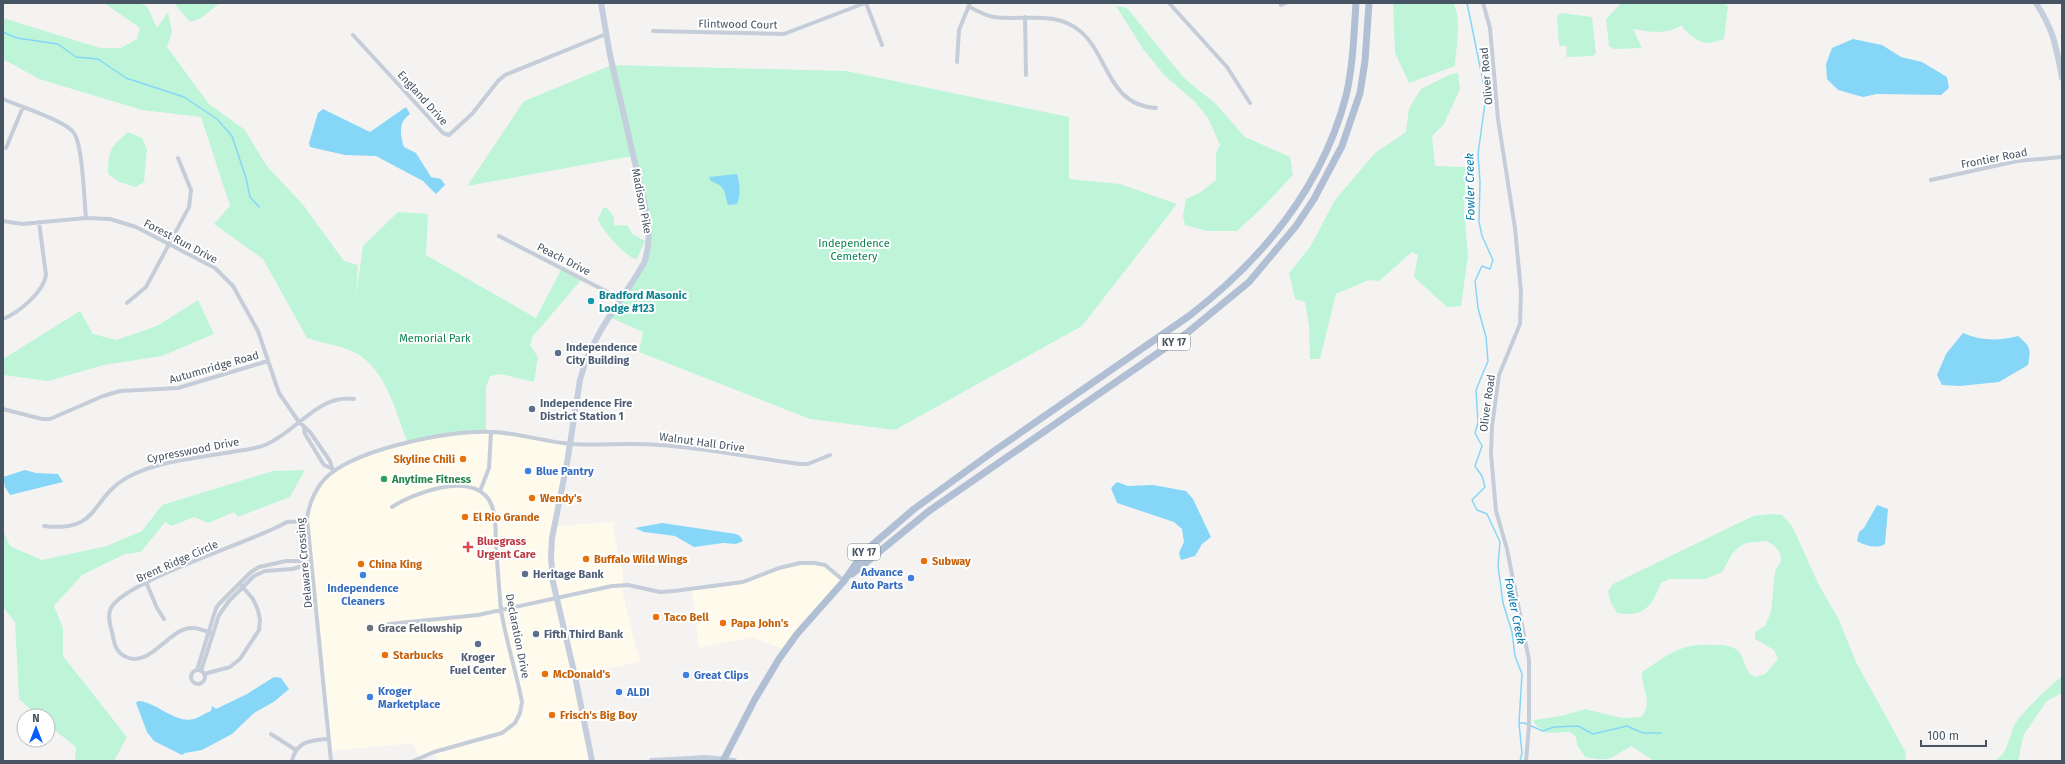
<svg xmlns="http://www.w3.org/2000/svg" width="2065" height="764" viewBox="0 0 2065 764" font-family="'Fira Sans',sans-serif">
<rect width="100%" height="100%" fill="#f5f3f2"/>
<path fill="#fefbed" d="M 491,432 L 570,444 L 555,526 L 614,522 L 614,534 L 623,573 L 623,594 L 637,652 L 641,661 L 575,676 L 592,761 L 438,761 L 434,753 L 419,758 L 413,743 L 329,751 L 307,524 L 311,501 L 325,479 L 341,467 L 379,452 L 431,437 Z
M 800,563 L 825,565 L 844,581 L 785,650 L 752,637 L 699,648 L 692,589 L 743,582 Z"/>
<path fill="#bef5d8" d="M 104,3 L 138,3 L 147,6 L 157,28 L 168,12 L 172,32 L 167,47 L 209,104 L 245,130 L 266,165 L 304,206 L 344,261 L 358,265 L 356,296 L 363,246 L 398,212 L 428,214 L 426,255 L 536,318 L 562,268 L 582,279 L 533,336 L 530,345 L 538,357 L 534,382 L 501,374 L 490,376 L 486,387 L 486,432 L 470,432 L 408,443 C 396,414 388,376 362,357 C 348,346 324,344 307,338 L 263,259 L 214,224 L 230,206 L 201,117 L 142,110 L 39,79 L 3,59 L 3,18 L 100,48 L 121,48 L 137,39 L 140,28 Z
M 174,3 L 220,3 L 201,18 L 190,22 Z
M 1393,3 L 1453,3 C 1462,15 1456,50 1455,66 L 1409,83 L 1395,53 Z
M 1621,3 L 1724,3 L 1728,7 L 1724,39 C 1719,40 1713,43 1708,43 C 1699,43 1684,32 1682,25 C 1666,35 1651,32 1633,29 L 1642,48 L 1614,49 L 1609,46 L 1606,19 Z
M 1116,6 L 1127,8 L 1184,78 L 1216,104 L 1245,137 L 1290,157 L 1293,175 L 1261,209 L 1237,231 L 1207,231 L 1185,225 L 1183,216 L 1186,199 L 1201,192 L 1216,180 L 1216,153 L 1220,145 L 1208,118 L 1194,101 L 1164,75 L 1143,49 Z
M 1561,13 L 1592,17 L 1596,53 L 1593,56 L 1566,57 L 1567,46 L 1559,46 L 1557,16 Z
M 612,65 L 846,71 L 1069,117 L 1069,179 L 1120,184 L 1177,204 L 1082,326 L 895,430 L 810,419 L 639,352 L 643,332 L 609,317 L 637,274 L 649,242 L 633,156 L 467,186 L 524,101 Z
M 1458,73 L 1460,89 L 1444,124 L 1432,136 L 1435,166 L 1466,167 L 1464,209 L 1468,256 L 1461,306 L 1447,307 L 1414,277 L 1418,255 L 1412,252 L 1379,281 L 1369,280 L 1336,294 L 1320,359 L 1310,359 L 1309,325 L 1305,302 L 1295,299 L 1289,273 L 1310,247 L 1335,200 L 1375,153 L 1406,132 L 1409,108 L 1421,89 L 1451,74 Z
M 128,132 L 142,138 L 147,149 L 144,182 L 136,187 L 119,182 L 108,174 C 108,151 111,146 128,132 Z
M 603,208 L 607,208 L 614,217 L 614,225 C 625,227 627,221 632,234 L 645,241 L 637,259 C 628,260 600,228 598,219 Z
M 198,300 L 214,334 L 162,356 L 104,365 L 48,381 L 3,375 L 3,359 L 80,311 L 93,334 L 116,340 L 157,326 Z
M 305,470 L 290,497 L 238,517 L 234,512 L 208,523 L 194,517 L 172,526 L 165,522 L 141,552 L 125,554 L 82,575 L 54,606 L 63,628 L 63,656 L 127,737 L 114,761 L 75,761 L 76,747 L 48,725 L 48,716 L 38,716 L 19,699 L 15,622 L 3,607 L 3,530 L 10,546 L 42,560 L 107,546 L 142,531 L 162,505 L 273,471 Z
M 1771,514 L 1782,515 L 1792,526 L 1819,585 L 1839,620 L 1856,662 L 1905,751 L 1906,761 L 1654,761 L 1631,746 C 1609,759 1612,762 1585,757 L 1577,745 L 1576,737 L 1570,732 L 1546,733 L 1534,723 L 1534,720 L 1561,716 L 1585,709 L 1622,718 L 1641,717 C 1654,703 1641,688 1642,672 C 1671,653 1680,643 1716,645 C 1722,645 1731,645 1737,650 C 1746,657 1743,671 1755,677 L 1765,674 L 1778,659 L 1774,650 L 1755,639 L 1755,632 L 1765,626 L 1771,612 L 1775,571 L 1781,561 L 1780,553 L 1774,545 L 1766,541 L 1746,543 L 1739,547 L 1732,554 L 1722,572 L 1705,579 L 1669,579 L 1661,583 C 1652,606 1644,618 1617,613 L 1611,603 L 1608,591 L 1613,584 L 1753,516 Z
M 2062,676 L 2062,693 L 2047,701 L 2024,734 L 2018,761 L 1994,761 C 2010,754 2008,734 2016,722 C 2028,706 2047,689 2062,676 Z"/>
<path fill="#86d6f7" d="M 1853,39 L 1882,45 L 1901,57 L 1922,62 L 1947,77 L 1949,88 L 1941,95 L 1877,94 L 1863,97 L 1838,90 L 1827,79 L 1826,64 L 1832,48 Z
M 406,107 L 410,114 C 398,122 400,135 404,147 L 416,153 L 431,177 L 441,179 L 445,185 L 436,194 L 423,181 L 376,156 L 345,155 L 310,147 L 309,143 L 318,113 L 323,109 L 370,132 Z
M 737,174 C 740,184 741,194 737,204 L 728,205 C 723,191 728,188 711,181 L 709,177 Z
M 1963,333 C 1982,341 1998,341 2018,336 C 2031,347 2031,349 2028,365 L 1999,382 L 1960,386 L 1942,385 L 1937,375 L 1946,354 Z
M 25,470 L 36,473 L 58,474 L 63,482 L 10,495 L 5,487 L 3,477 Z
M 1117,482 L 1128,486 L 1153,485 L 1186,491 L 1193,499 L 1211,537 L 1202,544 L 1195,556 L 1181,560 L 1179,553 L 1184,542 L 1182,529 L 1174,522 L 1117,503 L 1111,488 Z
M 1877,505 L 1888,509 L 1885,544 C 1877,549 1866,546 1857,541 L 1859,532 L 1864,528 Z
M 662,523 L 736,534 L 740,536 L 743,541 L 736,544 L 723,543 L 694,547 L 675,536 L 644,532 L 635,528 Z
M 274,677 L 281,678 L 289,689 L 275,701 L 254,713 L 232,734 L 202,750 L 185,753 L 182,755 L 154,741 L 147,732 L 136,703 L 138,701 C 157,702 175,724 194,719 C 200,717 205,713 211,711 L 212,706 L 216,709 L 247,694 Z"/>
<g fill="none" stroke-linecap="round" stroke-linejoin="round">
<path stroke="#86d6f7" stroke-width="1.5" d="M 1467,3 L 1486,96 L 1478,154 L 1480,182 L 1479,222 L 1482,236 L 1493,260 L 1490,269 L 1482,266 L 1475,281 L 1478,308 L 1486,337 L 1488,361 L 1476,390 L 1478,423 L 1475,433 L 1482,446 L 1475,466 L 1482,476 L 1485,487 L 1472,500 L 1477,510 L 1487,514 L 1500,542 L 1498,566 L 1503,603 L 1512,632 L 1515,656 L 1522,674 L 1519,723 L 1522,753 L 1520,761
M 3,32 L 17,38 L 58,44 L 76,57 L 98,59 L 126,78 L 184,97 L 217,119 L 232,136 L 246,178 L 250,197 L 259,207
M 1520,723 L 1524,723 L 1543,731 L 1554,727 L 1578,726 L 1593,734 L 1627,726 L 1643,733 L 1661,733"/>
<path stroke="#c5cdd8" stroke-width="4" d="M 866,3 L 882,45
M 1169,3 L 1227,67 L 1250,103
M 1483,3 L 1490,28 L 1498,119 L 1515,228 L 1521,292 L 1520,324 L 1499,375 L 1492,426 L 1491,454 L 1496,511 L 1507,549 L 1529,660 L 1529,725 L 1526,761
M 1281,5 L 1286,3
M 969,7 C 977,10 985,16 994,17 C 1024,21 1054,10 1080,31 C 1109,55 1107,105 1156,108
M 1025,17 L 1026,75
M 653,31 L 784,34 L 865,3
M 353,35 L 443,133 L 449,135 L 472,114 L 498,81 L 505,75 L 606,34
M 957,62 L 959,30 L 970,3
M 3,99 C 19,106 66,121 74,133 C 83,147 84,199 86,218
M 6,148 L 23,107
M 1931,180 L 2017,161 L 2062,157
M 3,221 L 22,224 L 86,218 L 110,219 L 136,227 L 215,268 L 233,286 L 258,331 L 279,393 L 299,422 L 310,432 L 330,461 L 333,472
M 499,236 L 621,299
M 127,303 L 146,287 L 189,207 L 191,190 L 178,158
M 3,319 C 18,313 44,292 46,275 L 39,222
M 3,409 L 42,419 L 50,419 L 103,396 L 120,391 L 178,388 L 268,361
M 304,429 L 305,434 L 324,465 L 331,468
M 480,491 L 489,468 L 491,432
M 392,507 C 413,493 465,474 486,496 C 498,509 495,533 496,549 C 498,569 499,590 501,610 C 506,641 516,671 522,702 L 520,713 L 515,723 L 502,733 L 434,752 L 413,761
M 44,526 C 102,533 89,497 130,476 C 161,460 198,458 232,452 C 243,450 255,449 265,445 C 295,433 320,393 354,399
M 146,582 L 157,608 L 164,619
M 389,624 L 478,615 L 612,586 L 628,585 L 660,592 L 674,591 L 743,582 L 779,568 L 800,563 L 814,563 L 825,565 L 844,581
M 213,634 C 206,631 198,627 190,628 C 168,630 150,668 126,657 C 115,652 114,642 112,632 C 110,625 107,615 111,608 C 126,580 253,542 287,522 L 307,521
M 197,670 L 216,608 L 220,603 L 251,572 L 259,567 L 286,561 L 302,561 L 311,563
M191 677a7 7 0 1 1 14 0a7 7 0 1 1-14 0Z
M 201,671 L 219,615 L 229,601 L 254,576 L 265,571 L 292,569 L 310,564
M 204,674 L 230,667 L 240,659 L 259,630 L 260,620 L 258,610 L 253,599 L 241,585
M 271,734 L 296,750
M 292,761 C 296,741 311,740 329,739
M 331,761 L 307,519 C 309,502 317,485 330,474 C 362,448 450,430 492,432 C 519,433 545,442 572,444 C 601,446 630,442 659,445 C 706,448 753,458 800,464 L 808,464 L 830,455"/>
<path stroke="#c4cedd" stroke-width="6" d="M 2036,3 C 2054,31 2056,46 2062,78
M 592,761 L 575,676 L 553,582 L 551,557 L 552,538 L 567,463 L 580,380 C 593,331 620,305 644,263 C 650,246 649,233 647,215 L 610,55 L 601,3
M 652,761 L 707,758 L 734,761"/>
<path stroke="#b0bfd4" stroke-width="7" d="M 852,574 L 929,511 L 1187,333 L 1249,282 L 1296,226 L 1314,199 L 1342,146 L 1360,93 L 1365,61 L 1369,3
M 723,761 L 755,699 L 779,659 L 797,634 L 844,581 L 864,552 L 914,509 L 994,451 L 1189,316 C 1263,259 1322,188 1346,96 C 1353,66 1354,34 1356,3"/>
</g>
<circle fill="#0f9aa8" stroke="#fff" stroke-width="1.5" cx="591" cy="301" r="4"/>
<g fill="#5c6f8a" stroke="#fff" stroke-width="1.5">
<circle cx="558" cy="353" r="4"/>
<circle cx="532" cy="409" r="4"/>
<circle cx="525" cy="574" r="4"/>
<circle cx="536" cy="634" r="4"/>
<circle cx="478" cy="644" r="4"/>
</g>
<g fill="#e8710a" stroke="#fff" stroke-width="1.5">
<circle cx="463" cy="459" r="4"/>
<circle cx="532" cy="498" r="4"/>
<circle cx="465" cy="517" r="4"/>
<circle cx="586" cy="559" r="4"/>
<circle cx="924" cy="561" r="4"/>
<circle cx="361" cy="564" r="4"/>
<circle cx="656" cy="617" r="4"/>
<circle cx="723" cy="623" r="4"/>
<circle cx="385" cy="655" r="4"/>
<circle cx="545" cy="674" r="4"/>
<circle cx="552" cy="715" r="4"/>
</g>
<g fill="#3f7fe0" stroke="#fff" stroke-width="1.5">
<circle cx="528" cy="471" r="4"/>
<circle cx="363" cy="575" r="4"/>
<circle cx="911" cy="578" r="4"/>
<circle cx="686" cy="675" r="4"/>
<circle cx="619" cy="692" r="4"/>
<circle cx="370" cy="697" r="4"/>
</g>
<circle fill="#2e9e5b" stroke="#fff" stroke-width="1.5" cx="384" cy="479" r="4"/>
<path fill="#e0444e" stroke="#fff" stroke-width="1.5" d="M466 541h4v4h4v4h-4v4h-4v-4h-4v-4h4z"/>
<circle fill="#6b7280" stroke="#fff" stroke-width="1.5" cx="370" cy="628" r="4"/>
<g text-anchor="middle" stroke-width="4" stroke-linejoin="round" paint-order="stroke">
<g fill="#fff" stroke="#7e8792" stroke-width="1">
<rect x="1158" y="334" width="32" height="16" rx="3"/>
<rect x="848" y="544" width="32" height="16" rx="3"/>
</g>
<g font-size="10" font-weight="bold" fill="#475463">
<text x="1174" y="346">KY 17</text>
<text x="864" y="556">KY 17</text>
</g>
<g font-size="11" fill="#475463" stroke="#fff">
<text transform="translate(738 24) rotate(1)" y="4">Flintwood Court</text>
<text transform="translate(1486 76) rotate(-95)" y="4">Oliver Road</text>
<text transform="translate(423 98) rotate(48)" y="4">England Drive</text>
<text transform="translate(1994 158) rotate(-11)" y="4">Frontier Road</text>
<text transform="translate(642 201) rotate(79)" y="4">Madison Pike</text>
<text transform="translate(181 241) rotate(28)" y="4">Forest Run Drive</text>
<text transform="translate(564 259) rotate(27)" y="4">Peach Drive</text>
<text transform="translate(214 367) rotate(-16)" y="4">Autumnridge Road</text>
<text transform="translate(1487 403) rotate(-82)" y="4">Oliver Road</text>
<text transform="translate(702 442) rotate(8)" y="4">Walnut Hall Drive</text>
<text transform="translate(193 450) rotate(-11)" y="4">Cypresswood Drive</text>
<text transform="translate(177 561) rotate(-24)" y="4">Brent Ridge Circle</text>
<text transform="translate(304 563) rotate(-95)" y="4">Delaware Crossing</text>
<text transform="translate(518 636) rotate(79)" y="4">Declaration Drive</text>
</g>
<g font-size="11" fill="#0c8352" stroke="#fff">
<text x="854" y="247">Independence<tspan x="854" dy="13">Cemetery</tspan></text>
<text x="435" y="342">Memorial Park</text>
</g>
<g font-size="11" font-weight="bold" fill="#0d838f" stroke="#fff" text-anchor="start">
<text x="599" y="299">Bradford Masonic<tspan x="599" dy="13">Lodge #123</tspan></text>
</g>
<g font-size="11" font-weight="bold" fill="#4e5e75" stroke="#fff" text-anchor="start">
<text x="566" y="351">Independence<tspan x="566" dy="13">City Building</tspan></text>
<text x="540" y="407">Independence Fire<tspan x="540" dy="13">District Station 1</tspan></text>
<text x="533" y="578">Heritage Bank</text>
<text x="544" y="638">Fifth Third Bank</text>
<text x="478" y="661" text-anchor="middle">Kroger<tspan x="478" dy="13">Fuel Center</tspan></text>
</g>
<g font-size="11" font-weight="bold" fill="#c56008" stroke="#fff" text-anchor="start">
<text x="455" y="463" text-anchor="end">Skyline Chili</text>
<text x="540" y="502">Wendy's</text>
<text x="473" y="521">El Rio Grande</text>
<text x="594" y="563">Buffalo Wild Wings</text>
<text x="932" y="565">Subway</text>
<text x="369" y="568">China King</text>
<text x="664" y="621">Taco Bell</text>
<text x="731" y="627">Papa John's</text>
<text x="393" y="659">Starbucks</text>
<text x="553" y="678">McDonald's</text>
<text x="560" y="719">Frisch's Big Boy</text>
</g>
<g font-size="11" font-weight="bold" fill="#366cbe" stroke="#fff" text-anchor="start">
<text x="536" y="475">Blue Pantry</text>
<text x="903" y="576" text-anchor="end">Advance<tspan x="903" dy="13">Auto Parts</tspan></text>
<text x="363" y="592" text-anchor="middle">Independence<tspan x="363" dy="13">Cleaners</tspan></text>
<text x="694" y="679">Great Clips</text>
<text x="378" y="695">Kroger<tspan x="378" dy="13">Marketplace</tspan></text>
<text x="627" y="696">ALDI</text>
</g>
<g font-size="11" font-weight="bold" fill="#27864d" stroke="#fff" text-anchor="start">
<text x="392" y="483">Anytime Fitness</text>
</g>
<g font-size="11" font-weight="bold" fill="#be3a42" stroke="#fff" text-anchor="start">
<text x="477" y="545">Bluegrass<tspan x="477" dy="13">Urgent Care</tspan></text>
</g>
<g font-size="11" font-weight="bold" fill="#5b616d" stroke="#fff" text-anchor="start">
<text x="378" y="632">Grace Fellowship</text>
</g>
<g font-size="12" font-style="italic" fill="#027aac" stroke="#fff">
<text transform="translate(1470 187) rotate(-91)" y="4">Fowler Creek</text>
<text transform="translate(1515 611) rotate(79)" y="4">Fowler Creek</text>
</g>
</g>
<rect width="2065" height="764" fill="none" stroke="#475463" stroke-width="8"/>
<g transform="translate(36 728)"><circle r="19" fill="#ffffff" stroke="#b5bbc1"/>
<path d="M0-3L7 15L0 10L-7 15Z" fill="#055dfc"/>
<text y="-6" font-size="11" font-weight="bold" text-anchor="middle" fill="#475463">N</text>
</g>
<path d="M1921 740v6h65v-6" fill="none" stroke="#475463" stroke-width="2"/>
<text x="1927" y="740" font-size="12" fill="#475463" stroke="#ffffff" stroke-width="3" paint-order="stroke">100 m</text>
</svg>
